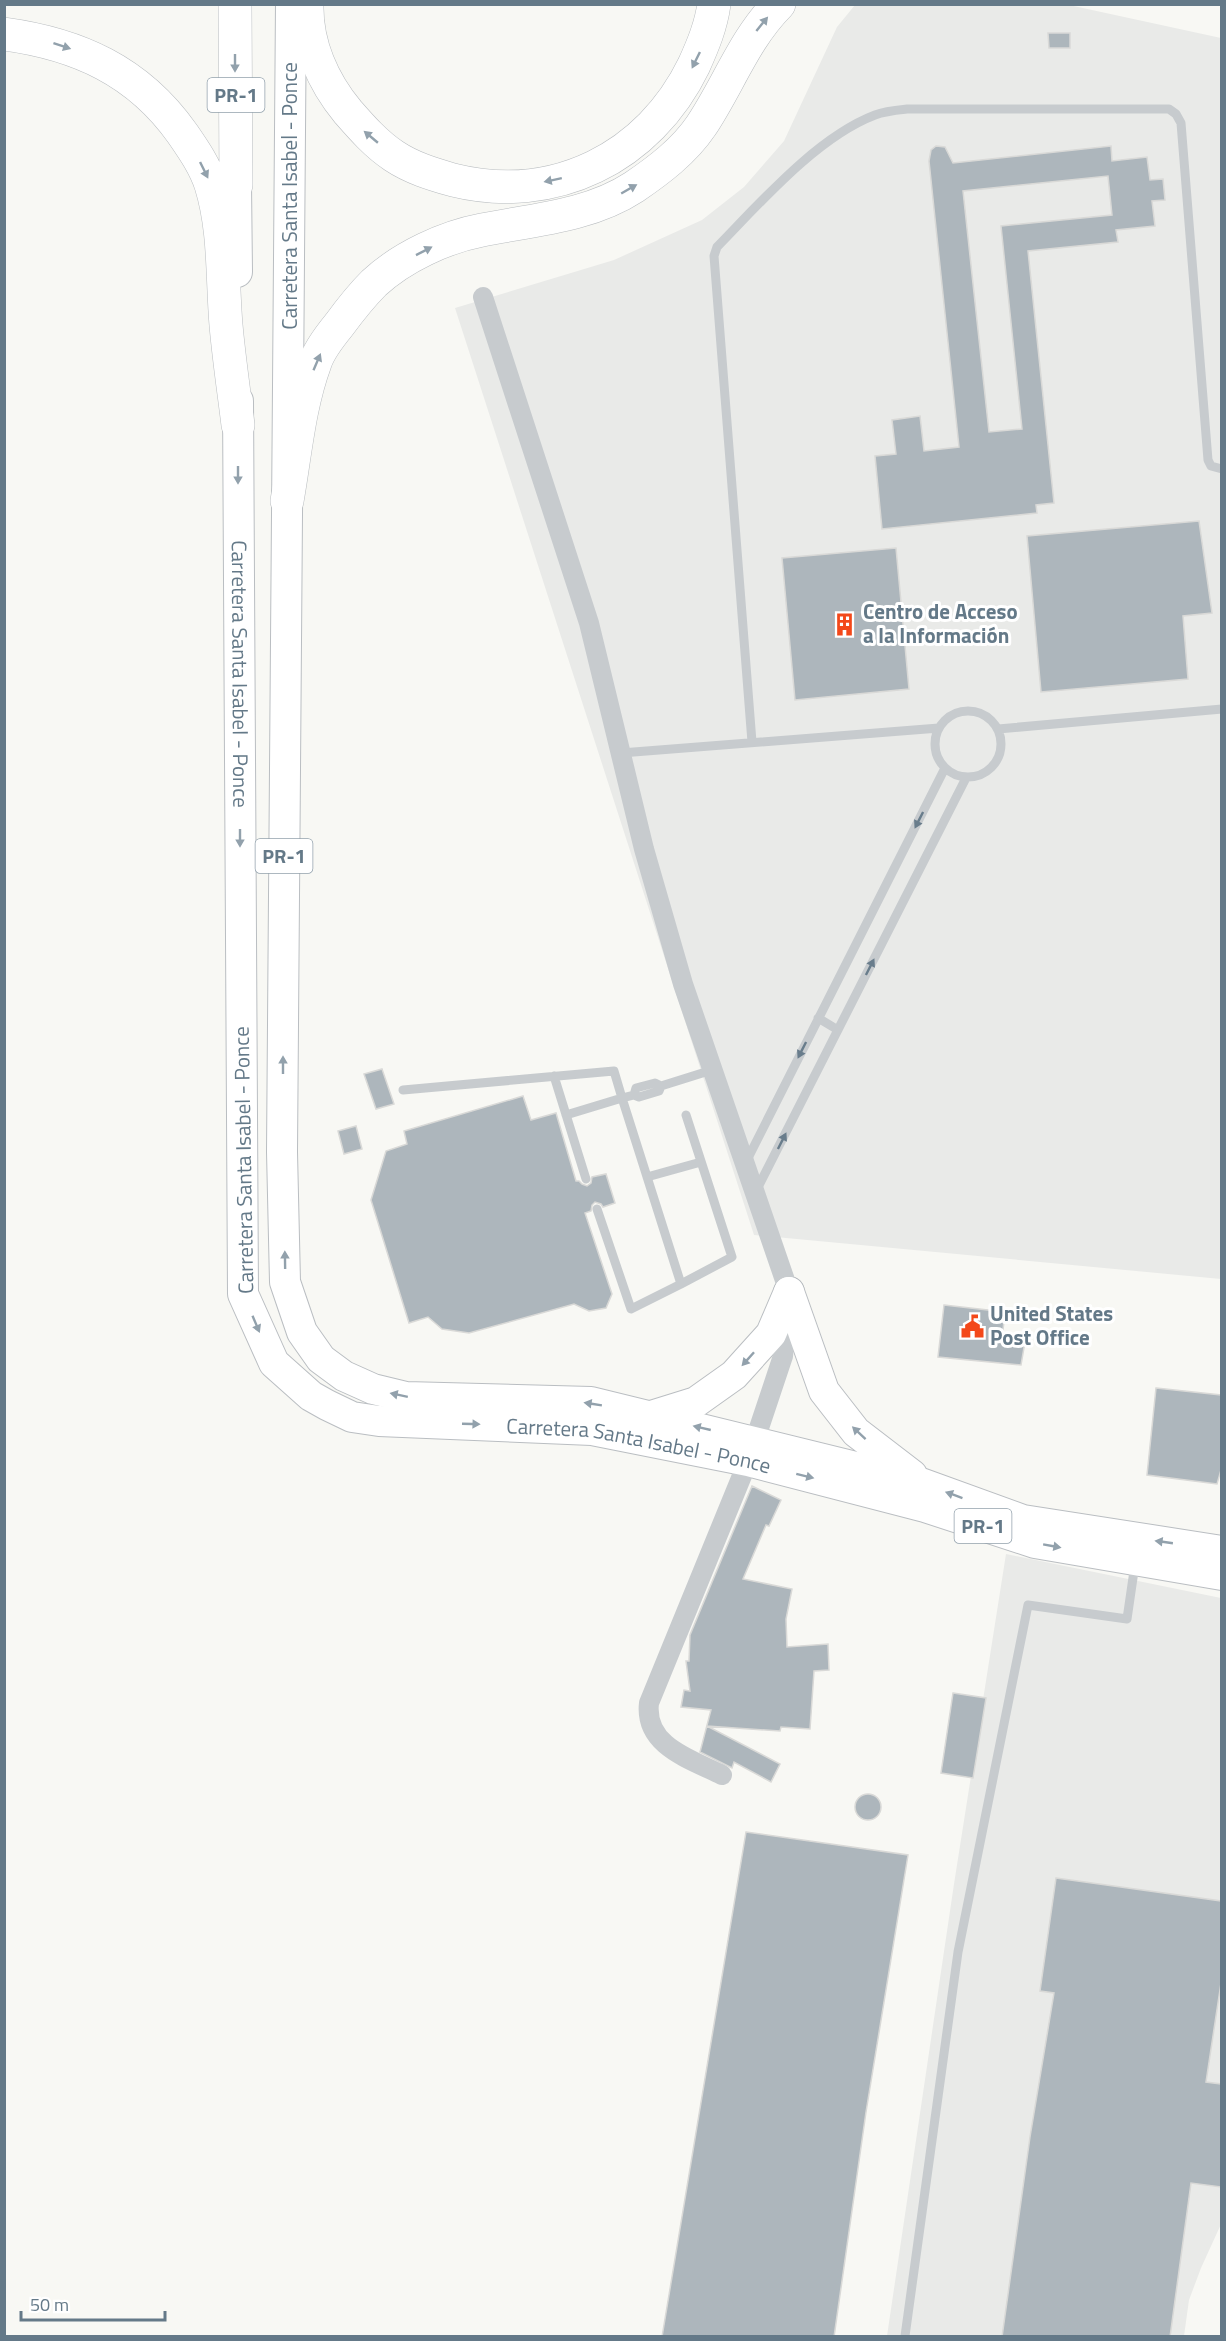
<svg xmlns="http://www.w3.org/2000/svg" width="1226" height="2341" viewBox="0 0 1226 2341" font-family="'Titillium Web',sans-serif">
<rect width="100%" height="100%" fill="#f8f8f4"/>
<path fill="#e9eae8" d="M 855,5 L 1069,5 L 1221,38 L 1221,1279 L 754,1235 L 455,308 L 614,260 L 702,220 L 744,187 L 784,141 L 837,27 Z
M 1006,1554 L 1221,1598 L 1222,2222 L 1201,2268 L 1189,2300 L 1184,2336 L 887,2336 L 954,1884 Z"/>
<path fill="#adb6bc" stroke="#d9d9d7" stroke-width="1.5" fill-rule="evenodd" d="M 1048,33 L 1070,33 L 1070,48 L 1049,48 Z
M 936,146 L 945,147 L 953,163 L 1111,146 L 1112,161 L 1147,157 L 1150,180 L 1163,179 L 1165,200 L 1152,201 L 1155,226 L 1116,230 L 1118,242 L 1028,251 L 1054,503 L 1036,505 L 1037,513 L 882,529 L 875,456 L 896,454 L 892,420 L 920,416 L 924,451 L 959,447 L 929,161 L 931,150 ZM 1108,176 L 1112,215 L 1001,226 L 1022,429 L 989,432 L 963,191 Z
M 1199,521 L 1212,613 L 1183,616 L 1188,679 L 1041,692 L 1027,536 Z
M 896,548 L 909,689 L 795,700 L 782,558 Z
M 382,1069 L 394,1104 L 376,1109 L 364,1074 Z
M 523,1096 L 531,1120 L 556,1113 L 576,1181 L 579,1181 L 582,1184 L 587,1186 L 591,1183 L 592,1177 L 606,1174 L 615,1203 L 603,1207 L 601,1204 L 595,1202 L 592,1205 L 591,1211 L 585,1213 L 612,1294 L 606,1308 L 589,1311 L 574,1304 L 469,1333 L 442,1329 L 428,1317 L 409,1323 L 371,1200 L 386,1151 L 407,1144 L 404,1131 Z
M 356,1126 L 362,1149 L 344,1154 L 338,1131 Z
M 944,1305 L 1005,1312 L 1002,1339 L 1025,1342 L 1021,1365 L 938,1357 Z
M 1156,1388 L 1221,1395 L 1221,1470 L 1217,1484 L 1147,1475 Z
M 752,1486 L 781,1500 L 769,1526 L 766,1525 L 743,1579 L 792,1589 L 786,1619 L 787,1647 L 828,1644 L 829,1670 L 814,1671 L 810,1729 L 781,1727 L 780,1731 L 707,1726 L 780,1764 L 771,1782 L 734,1762 L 732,1768 L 700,1752 L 711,1710 L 681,1707 L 684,1690 L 690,1691 L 686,1661 L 689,1661 L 690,1635 Z
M 953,1693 L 986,1698 L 973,1778 L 941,1773 Z
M855 1807a13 13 0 1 1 26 0a13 13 0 1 1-26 0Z
M 746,1832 L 908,1855 L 866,2112 L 834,2337 L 662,2337 Z
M 1056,1878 L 1221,1901 L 1221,1983 L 1206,2082 L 1221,2084 L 1221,2187 L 1191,2183 L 1170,2337 L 1002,2337 L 1030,2137 L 1054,1993 L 1040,1991 Z"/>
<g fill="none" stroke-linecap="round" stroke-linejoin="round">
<defs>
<g id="primary">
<path d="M 291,4 L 282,1152 L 285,1282 L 302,1332 L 321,1359 L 344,1376 L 373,1389 L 406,1397 L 591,1402 L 921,1483 L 1023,1520 L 1222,1551"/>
<path d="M 236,185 L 237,272"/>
<path id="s1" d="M 238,401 L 243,1294 L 274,1363 L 311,1396 L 327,1405 L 352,1417 L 379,1421 L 592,1430 L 748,1461 L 925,1507 L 1035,1543 L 1222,1575"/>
<path d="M 789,1292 L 824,1391 L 856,1432 L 912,1475"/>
<path d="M 651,1416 L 696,1402 L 734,1375 L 771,1334 L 789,1292"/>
</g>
<path id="highway" d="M 235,4 L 236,185
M 307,4 C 306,44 323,82 348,112 C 362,128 376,144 394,156 C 412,168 432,174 453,180 C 554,205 649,158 694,65 C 703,45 711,26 714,4
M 4,34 C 78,44 138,71 182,133 C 193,149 205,166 211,185 C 225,230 222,278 226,325 C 229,359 234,392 238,425
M 287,501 C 295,456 299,406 315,363 C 319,350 330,336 339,325 C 350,310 361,296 374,283 C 402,257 445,237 482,230 C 533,220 590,216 634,187 C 659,170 684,151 701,126 C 728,86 744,39 779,4"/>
</defs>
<use href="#primary" stroke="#babec2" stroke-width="32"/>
<use href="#highway" stroke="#b9bdc0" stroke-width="34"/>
<path stroke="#c7cbce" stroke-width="9" d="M935 744a33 33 0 1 1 66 0a33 33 0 1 1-66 0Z
M 998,729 L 1222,709
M 752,742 L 714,256 L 717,247 C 760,203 817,137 875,115 C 885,111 897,110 907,109 L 1169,109 L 1176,114 L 1181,123 L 1208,460 L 1211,466 L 1222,469
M 621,753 L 939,728
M 818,1018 L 838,1030
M 554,1076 L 586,1179
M 661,1086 L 659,1091 L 639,1097 L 634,1095 L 622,1098 L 681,1284 L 732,1257 L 686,1115
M 403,1090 L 614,1071 L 622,1098 L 566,1115
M 634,1095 L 636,1088 L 655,1083 L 661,1086 L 712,1070
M 746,1162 L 945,768
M 647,1177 L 701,1162
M 756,1191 L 966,778
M 597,1209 L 631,1309 L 681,1284
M 905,2336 L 958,1952 L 1028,1605 L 1127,1619 L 1135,1564"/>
<path stroke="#c7cbce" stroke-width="20" d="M 483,297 L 589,623 L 644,849 L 683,984 L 789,1292 L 783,1356 L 748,1461 L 649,1703 C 644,1746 690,1759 722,1775"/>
<use href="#primary" stroke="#fff" stroke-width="30"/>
<use href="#highway" stroke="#fff" stroke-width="33"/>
</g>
<defs><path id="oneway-solid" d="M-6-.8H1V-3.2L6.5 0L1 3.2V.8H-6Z" transform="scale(1.5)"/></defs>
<g fill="#92a1ac">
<use href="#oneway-solid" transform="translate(762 24) rotate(-51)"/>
<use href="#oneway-solid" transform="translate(62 46) rotate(18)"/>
<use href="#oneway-solid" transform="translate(696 60) rotate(116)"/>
<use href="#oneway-solid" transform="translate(235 63) rotate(90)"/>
<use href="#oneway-solid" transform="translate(371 137) rotate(-140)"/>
<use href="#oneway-solid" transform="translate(204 170) rotate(64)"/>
<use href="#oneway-solid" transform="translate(553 180) rotate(168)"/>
<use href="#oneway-solid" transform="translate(629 189) rotate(-30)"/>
<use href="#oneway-solid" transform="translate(424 251) rotate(-27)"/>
<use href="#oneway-solid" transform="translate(317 362) rotate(-67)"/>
<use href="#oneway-solid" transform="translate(238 475) rotate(90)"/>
<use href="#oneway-solid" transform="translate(240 838) rotate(90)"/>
<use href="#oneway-solid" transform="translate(283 1065) rotate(-90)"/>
<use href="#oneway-solid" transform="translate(285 1260) rotate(-91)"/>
<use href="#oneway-solid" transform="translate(256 1324) rotate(67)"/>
<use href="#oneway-solid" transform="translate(748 1359) rotate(132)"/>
<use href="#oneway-solid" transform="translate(399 1395) rotate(-168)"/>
<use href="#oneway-solid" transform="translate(593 1404) rotate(-171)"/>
<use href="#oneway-solid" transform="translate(471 1424) rotate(2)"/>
<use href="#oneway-solid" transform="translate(702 1428) rotate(-167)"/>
<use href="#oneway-solid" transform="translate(859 1433) rotate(-137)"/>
<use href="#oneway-solid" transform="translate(805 1476) rotate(14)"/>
<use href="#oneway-solid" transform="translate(954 1495) rotate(-160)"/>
<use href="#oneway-solid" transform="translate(1164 1542) rotate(-172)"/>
<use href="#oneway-solid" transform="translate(1052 1546) rotate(10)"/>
</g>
<g fill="#697d8c">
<use href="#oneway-solid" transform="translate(919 820) rotate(117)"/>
<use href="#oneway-solid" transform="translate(870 967) rotate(-63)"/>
<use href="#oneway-solid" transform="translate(802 1050) rotate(117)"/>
<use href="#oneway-solid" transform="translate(782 1141) rotate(-63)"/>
</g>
<defs>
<symbol id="building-bare" viewBox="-9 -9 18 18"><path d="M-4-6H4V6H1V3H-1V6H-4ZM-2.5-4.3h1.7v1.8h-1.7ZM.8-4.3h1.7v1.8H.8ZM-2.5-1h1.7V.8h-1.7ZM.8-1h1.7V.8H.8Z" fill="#f3481a" stroke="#fff" stroke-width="2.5" paint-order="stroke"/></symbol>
<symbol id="civic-bare" viewBox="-9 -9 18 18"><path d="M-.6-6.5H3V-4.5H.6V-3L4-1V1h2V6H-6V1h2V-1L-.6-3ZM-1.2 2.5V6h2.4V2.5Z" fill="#f3481a" stroke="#fff" stroke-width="2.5" paint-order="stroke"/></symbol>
</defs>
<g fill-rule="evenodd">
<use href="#building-bare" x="828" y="608" width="33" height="33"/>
<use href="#civic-bare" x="956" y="1310" width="33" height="33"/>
</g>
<g text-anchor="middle" stroke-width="6" stroke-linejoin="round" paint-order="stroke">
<g fill="#fff" stroke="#92a1ac" stroke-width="1.5">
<rect x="207.5" y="78" width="57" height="34" rx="4.5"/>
<rect x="255.5" y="839" width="57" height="34" rx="4.5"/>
<rect x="954.5" y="1509" width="57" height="34" rx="4.5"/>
</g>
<g font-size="20" font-weight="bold" fill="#647988">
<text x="236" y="102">PR-1</text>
<text x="284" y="863">PR-1</text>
<text x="983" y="1533">PR-1</text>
</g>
<g font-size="21" fill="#647988" stroke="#fff">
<text transform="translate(290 196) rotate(-90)" y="7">Carretera Santa Isabel - Ponce</text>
<text dy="7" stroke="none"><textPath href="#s1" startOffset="273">Carretera Santa Isabel - Ponce</textPath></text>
<text transform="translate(244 1160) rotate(-91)" y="7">Carretera Santa Isabel - Ponce</text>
<text dy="7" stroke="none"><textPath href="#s1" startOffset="1353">Carretera Santa Isabel - Ponce</textPath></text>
</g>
<g font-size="21" font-weight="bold" fill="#647988" stroke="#fff" text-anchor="start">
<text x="863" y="619">Centro de Acceso<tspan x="863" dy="24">a la Información</tspan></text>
<text x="990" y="1321">United States<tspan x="990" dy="24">Post Office</tspan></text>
</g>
</g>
<rect width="1226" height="2341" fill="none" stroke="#647988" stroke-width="12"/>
<path d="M21 2311v9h144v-9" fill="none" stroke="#647988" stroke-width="3"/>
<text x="30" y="2311" font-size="18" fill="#647988" stroke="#ffffff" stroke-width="4.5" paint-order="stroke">50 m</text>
</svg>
